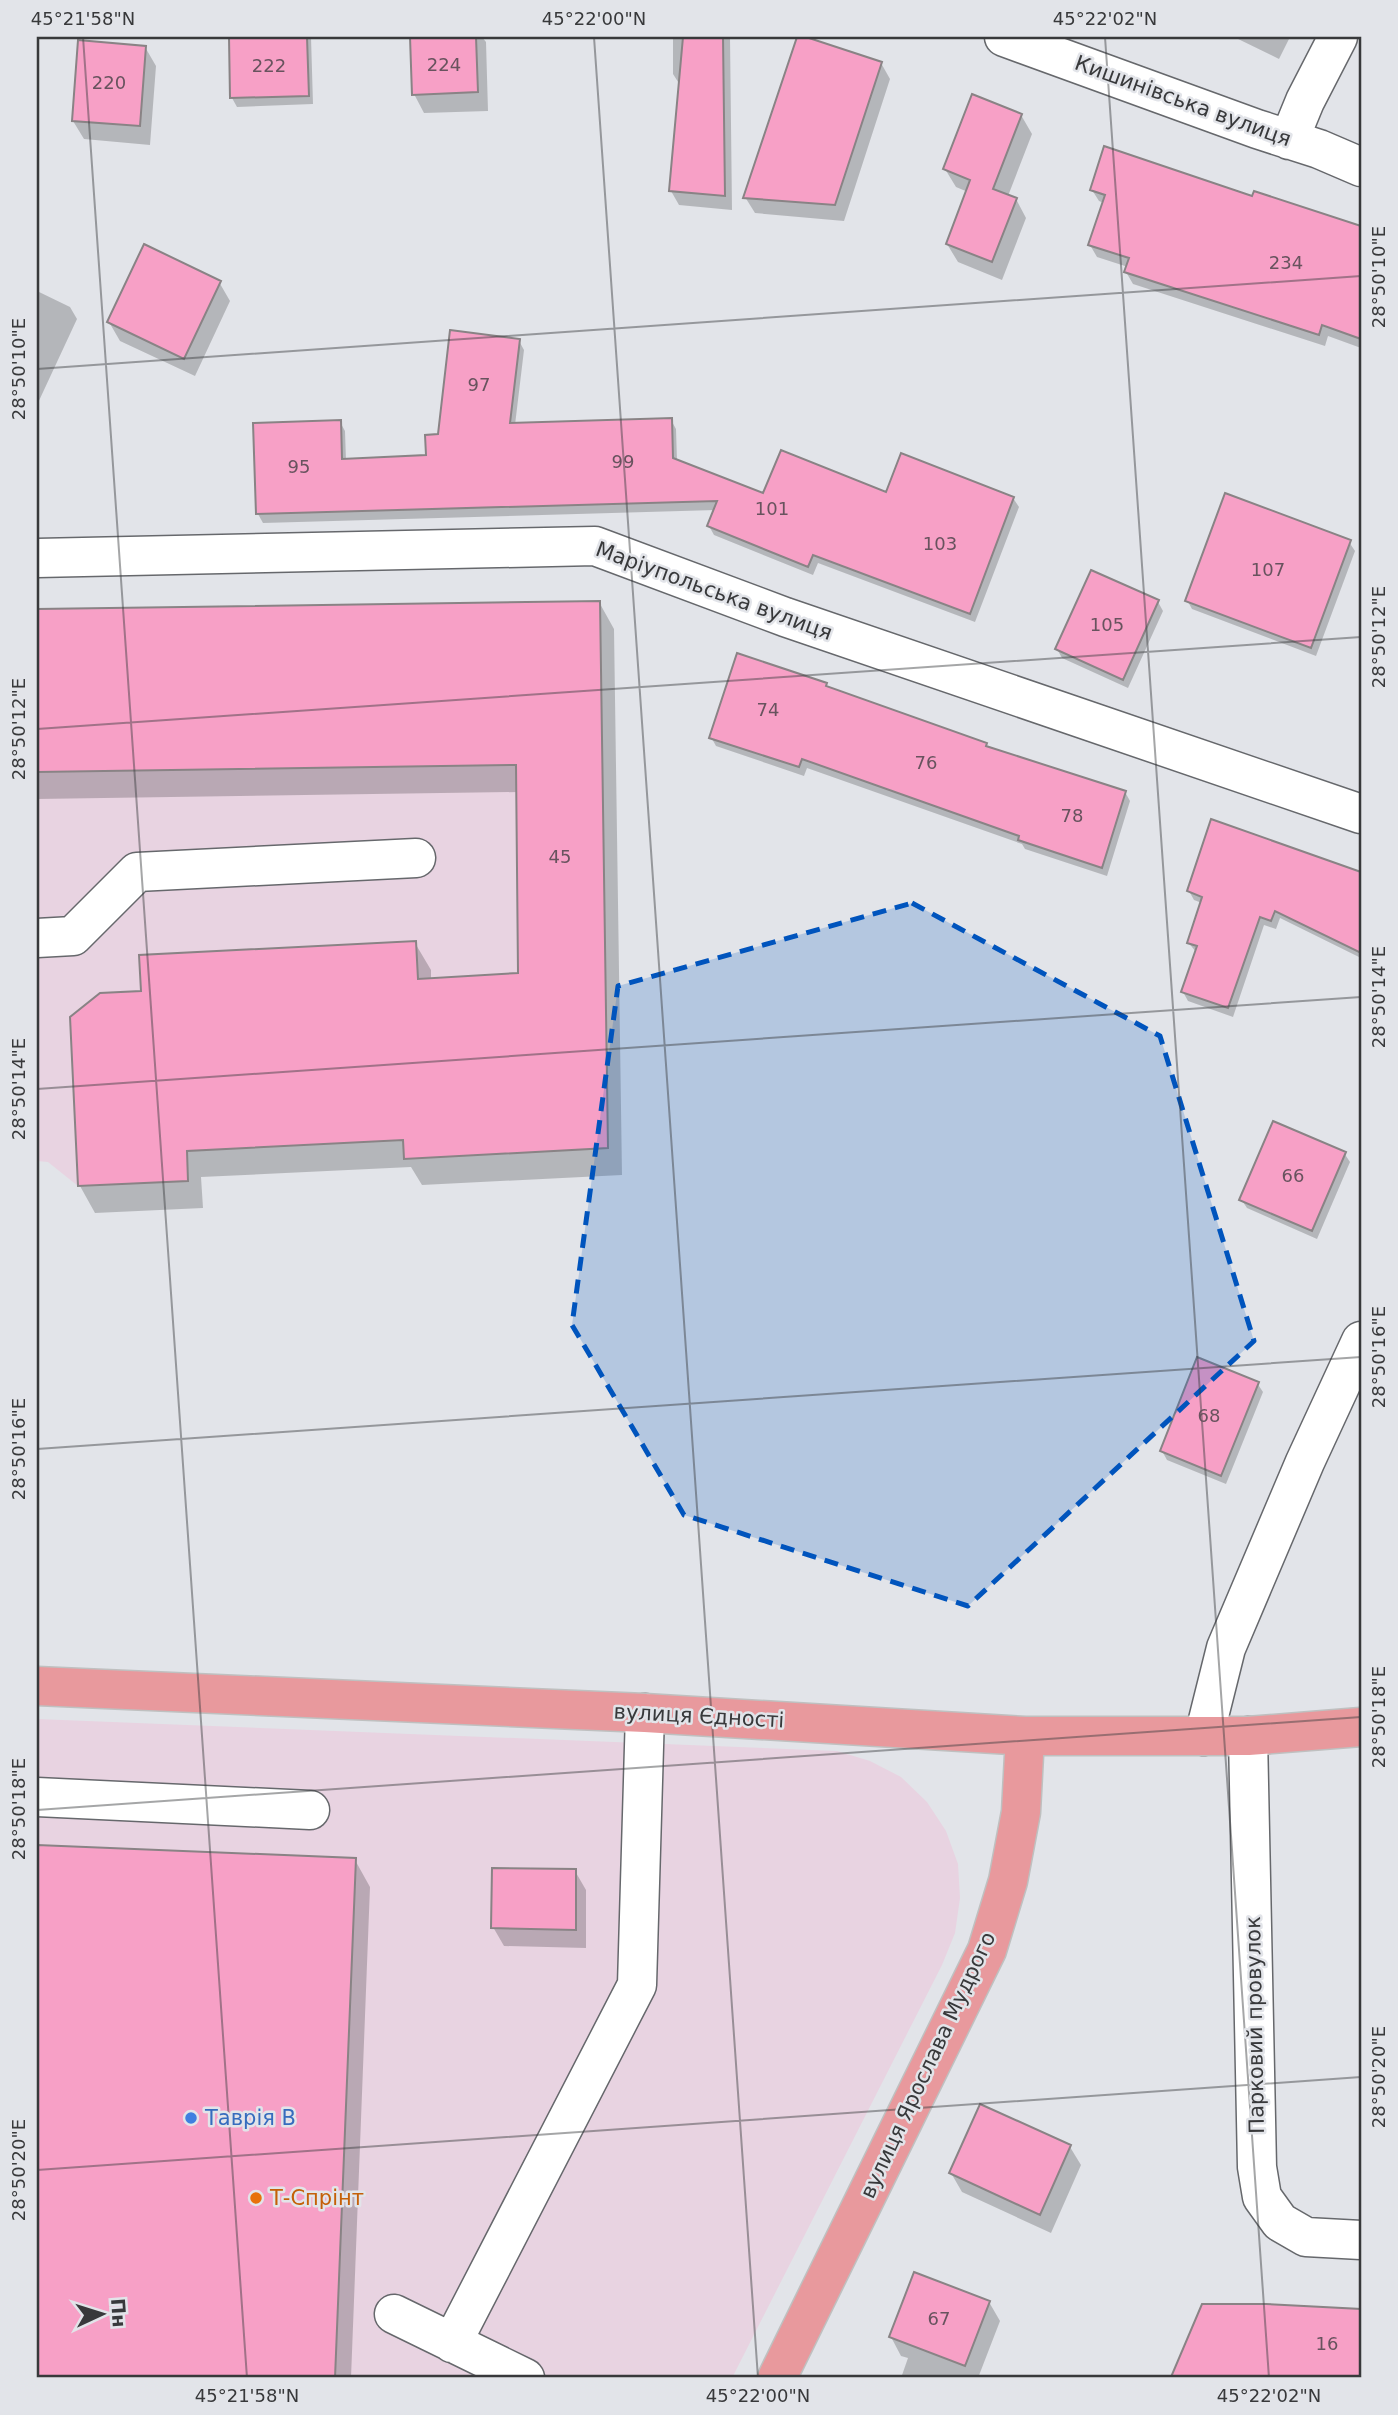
<svg xmlns="http://www.w3.org/2000/svg" width="1398" height="2415" viewBox="0 0 1398 2415" font-family="'DejaVu Sans',sans-serif">
<rect width="100%" height="100%" fill="#e2e4e9"/>
<path fill="#e8d3e1" d="M 600,601 L 608,1148 L 404,1159 L 403,1140 L 187,1151 L 188,1181 L 78,1186 L 48,1162 L 37,1161 L 37,609 Z
M 37,1719 L 837,1751 L 870,1761 L 901,1777 L 927,1802 L 946,1831 L 958,1864 L 960,1898 L 955,1933 L 942,1965 L 732,2378 L 37,2378 Z"/>
<path fill="#0003" d="M 231,37 L 311,37 L 313,104 L 237,107 L 232,98 Z
M 412,37 L 482,37 L 486,42 L 488,111 L 424,113 L 414,94 Z
M 673,37 L 730,37 L 732,210 L 679,205 L 671,191 L 680,85 L 673,74 Z
M 798,37 L 881,63 L 890,79 L 844,221 L 755,213 L 745,197 Z
M 1234,37 L 1290,37 L 1279,59 Z
M 145,47 L 156,66 L 150,145 L 84,139 L 73,121 Z
M 1021,115 L 1032,134 L 1008,196 L 1016,199 L 1026,218 L 1002,280 L 958,262 L 947,244 L 968,192 L 956,187 L 945,169 Z
M 1092,190 L 1361,235 L 1361,348 L 1328,336 L 1325,346 L 1133,284 L 1126,272 L 1128,267 L 1097,257 L 1090,245 L 1104,203 L 1099,201 Z
M 219,282 L 230,301 L 195,376 L 120,341 L 109,322 Z
M 37,291 L 70,307 L 77,319 L 37,405 Z
M 519,341 L 524,350 L 515,425 L 671,420 L 676,429 L 677,461 L 764,495 L 887,495 L 1013,498 L 1019,507 L 975,622 L 818,563 L 813,575 L 714,535 L 709,526 L 716,510 L 263,523 L 258,514 L 340,422 L 345,431 L 346,461 L 428,457 L 440,435 Z
M 1349,542 L 1355,551 L 1316,656 L 1192,609 L 1187,600 Z
M 599,602 L 614,629 L 622,1175 L 422,1185 L 411,1167 L 201,1177 L 203,1208 L 95,1213 L 80,1186 L 143,993 L 415,943 L 431,970 L 431,980 L 520,975 L 518,792 L 37,799 L 37,611 Z
M 1158,602 L 1163,611 L 1128,688 L 1062,658 L 1057,649 Z
M 826,685 L 829,689 L 986,745 L 988,748 L 1125,792 L 1130,801 L 1107,876 L 1025,849 L 1022,844 L 807,768 L 804,776 L 716,746 L 711,737 Z
M 1212,821 L 1361,874 L 1361,958 L 1280,918 L 1276,929 L 1264,925 L 1233,1017 L 1188,1001 L 1183,992 L 1196,952 L 1188,942 L 1202,903 L 1194,900 L 1189,891 Z
M 1344,1153 L 1350,1162 L 1317,1239 L 1247,1208 L 1241,1199 Z
M 1257,1383 L 1263,1392 L 1226,1484 L 1167,1460 L 1162,1451 Z
M 37,1847 L 355,1860 L 370,1887 L 351,2378 L 37,2378 Z
M 575,1871 L 586,1890 L 586,1948 L 504,1946 L 493,1927 Z
M 1070,2147 L 1081,2165 L 1051,2233 L 962,2192 L 951,2173 Z
M 989,2302 L 1000,2321 L 978,2378 L 901,2378 L 908,2358 L 901,2356 L 891,2337 Z
M 1203,2306 L 1266,2306 L 1361,2311 L 1361,2378 L 1174,2378 Z"/>
<path fill="#f7a0c6" stroke="#898385" stroke-width="2" d="M 229,37 L 307,37 L 309,96 L 230,98 Z
M 410,37 L 476,37 L 478,92 L 412,95 Z
M 683,37 L 723,37 L 725,196 L 669,191 Z
M 797,37 L 806,37 L 882,62 L 835,205 L 743,198 Z
M 78,40 L 146,46 L 140,126 L 72,121 Z
M 972,94 L 1022,114 L 993,189 L 1017,198 L 992,262 L 946,244 L 970,180 L 943,169 Z
M 1104,146 L 1252,196 L 1254,191 L 1361,226 L 1361,339 L 1322,325 L 1319,335 L 1124,272 L 1129,258 L 1088,245 L 1105,195 L 1090,190 Z
M 144,244 L 221,281 L 184,359 L 107,322 Z
M 450,330 L 520,339 L 510,423 L 672,418 L 673,458 L 763,493 L 781,450 L 886,492 L 901,453 L 1014,497 L 970,614 L 813,555 L 808,567 L 707,526 L 717,501 L 256,514 L 253,423 L 341,420 L 342,459 L 426,455 L 425,435 L 438,434 Z
M 1225,493 L 1351,540 L 1311,648 L 1185,601 Z
M 1091,570 L 1159,600 L 1123,680 L 1055,649 Z
M 600,601 L 608,1148 L 404,1159 L 403,1140 L 187,1151 L 188,1181 L 78,1186 L 70,1017 L 100,993 L 141,991 L 139,955 L 416,941 L 418,979 L 518,973 L 516,765 L 37,772 L 37,609 Z
M 737,653 L 827,683 L 826,686 L 987,743 L 986,746 L 1126,791 L 1102,868 L 1018,840 L 1019,836 L 802,759 L 799,767 L 709,738 Z
M 1211,819 L 1361,872 L 1361,953 L 1275,911 L 1271,921 L 1260,917 L 1228,1008 L 1181,992 L 1197,946 L 1187,943 L 1202,897 L 1187,891 Z
M 1273,1121 L 1346,1152 L 1312,1231 L 1239,1200 Z
M 1197,1357 L 1259,1382 L 1221,1476 L 1160,1451 Z
M 37,1845 L 356,1858 L 335,2378 L 37,2378 Z
M 492,1868 L 576,1869 L 576,1930 L 491,1928 Z
M 980,2104 L 1071,2145 L 1040,2215 L 949,2173 Z
M 914,2272 L 990,2301 L 965,2366 L 889,2337 Z
M 1202,2304 L 1266,2304 L 1361,2309 L 1361,2378 L 1171,2377 Z"/>
<g fill="none" stroke-linecap="round" stroke-linejoin="round">
<defs>
<path id="minor" d="M 1004,37 L 1257,129 L 1319,149 L 1361,167
M 1289,140 L 1305,101 L 1338,37
M 37,558 L 595,546 L 785,617 L 1361,814
M 37,938 L 73,936 L 137,872 L 416,858
M 1204,1736 L 1226,1648 L 1305,1462 L 1361,1341
M 1248,1736 L 1257,2167 L 1262,2197 L 1280,2222 L 1306,2237 L 1361,2240
M 37,1797 L 310,1810
M 394,2314 L 525,2378
M 452,2343 L 637,1985 L 645,1713"/>
<path id="major" d="M 37,1686 L 645,1713 L 1025,1736 L 1248,1736 L 1361,1727
M 777,2378 L 987,1950 L 1008,1881 L 1021,1812 L 1025,1736"/>
</defs>
<use href="#minor" stroke="#66686c" stroke-width="41"/>
<use href="#major" stroke="#bfc0c0" stroke-width="41"/>
<use href="#minor" stroke="#fff" stroke-width="38"/>
<use href="#major" stroke="#e8999d" stroke-width="38"/>
</g>
<path fill="#0054bd" fill-opacity="0.2" stroke="#0054bd" stroke-width="5" stroke-dasharray="14 9" stroke-linejoin="round" d="M 912,903 L 1160,1036 L 1254,1341 L 968,1606 L 684,1515 L 572,1325 L 618,986 Z"/>
<path fill="none" stroke="#38393b" stroke-width="2" stroke-opacity="0.45" d="M 83,37 L 247,2378M 594,37 L 758,2378M 1105,37 L 1269,2378M 37,369 L 1361,276M 37,729 L 1361,637M 37,1089 L 1361,997M 37,1449 L 1361,1357M 37,1810 L 1361,1717M 37,2170 L 1361,2077"/>
<circle fill="#3f7fe0" stroke="#e2e4e9" stroke-width="2.5" cx="191" cy="2118" r="7"/>
<circle fill="#e8710a" stroke="#e2e4e9" stroke-width="2.5" cx="256" cy="2198" r="7"/>
<g text-anchor="middle" stroke-width="5" stroke-linejoin="round" paint-order="stroke">
<g font-size="18" fill="#68535e">
<text x="444" y="71">224</text>
<text x="269" y="72">222</text>
<text x="109" y="89">220</text>
<text x="1286" y="269">234</text>
<text x="479" y="391">97</text>
<text x="623" y="468">99</text>
<text x="299" y="473">95</text>
<text x="772" y="515">101</text>
<text x="940" y="550">103</text>
<text x="1268" y="576">107</text>
<text x="1107" y="631">105</text>
<text x="768" y="716">74</text>
<text x="926" y="769">76</text>
<text x="1072" y="822">78</text>
<text x="560" y="863">45</text>
<text x="1293" y="1182">66</text>
<text x="1209" y="1422">68</text>
<text x="939" y="2325">67</text>
<text x="1327" y="2350">16</text>
</g>
<g font-size="21" fill="#38393b" stroke="#e2e4e9">
<text transform="translate(1183 101) rotate(20)" y="7">Кишинівська вулиця</text>
<text transform="translate(714 591) rotate(20)" y="7">Маріупольська вулиця</text>
<text transform="translate(699 1716) rotate(3)" y="7">вулиця Єдності</text>
<text transform="translate(1255 2025) rotate(-91)" y="7">Парковий провулок</text>
<text transform="translate(928 2065) rotate(-65)" y="7">вулиця Ярослава Мудрого</text>
</g>
<g font-size="21" fill="#366cbe" stroke="#e2e4e9" text-anchor="start">
<text x="205" y="2125">Таврія В</text>
</g>
<g font-size="21" fill="#c56008" stroke="#e2e4e9" text-anchor="start">
<text x="270" y="2205">Т-Спрінт</text>
</g>
</g>
<rect width="1398" height="2415" fill="none" stroke="#e2e4e9" stroke-width="77"/>
<g transform="translate(102 2314) rotate(86)" stroke="#e2e4e9" stroke-width="5" paint-order="stroke">
<path d="M0-5L12 26L0 18L-12 26Z" fill="#38393b"/>
<text y="-10" font-size="19" font-weight="bold" text-anchor="middle" fill="#38393b">Пн</text>
</g>
<rect x="38" y="38" width="1322" height="2338" fill="none" stroke="#38393b" stroke-width="2.5"/>
<g font-size="18" text-anchor="middle" fill="#38393b">
<text x="83" y="25">45°21'58"N</text>
<text x="594" y="25">45°22'00"N</text>
<text x="1105" y="25">45°22'02"N</text>
<text transform="translate(1379 277) rotate(-90)" y="6">28°50'10"E</text>
<text transform="translate(19 369) rotate(-90)" y="6">28°50'10"E</text>
<text transform="translate(1379 637) rotate(-90)" y="6">28°50'12"E</text>
<text transform="translate(19 729) rotate(-90)" y="6">28°50'12"E</text>
<text transform="translate(1379 997) rotate(-90)" y="6">28°50'14"E</text>
<text transform="translate(19 1089) rotate(-90)" y="6">28°50'14"E</text>
<text transform="translate(1379 1357) rotate(-90)" y="6">28°50'16"E</text>
<text transform="translate(19 1449) rotate(-90)" y="6">28°50'16"E</text>
<text transform="translate(1379 1717) rotate(-90)" y="6">28°50'18"E</text>
<text transform="translate(19 1809) rotate(-90)" y="6">28°50'18"E</text>
<text transform="translate(1379 2077) rotate(-90)" y="6">28°50'20"E</text>
<text transform="translate(19 2170) rotate(-90)" y="6">28°50'20"E</text>
<text x="247" y="2402">45°21'58"N</text>
<text x="758" y="2402">45°22'00"N</text>
<text x="1269" y="2402">45°22'02"N</text>
</g>
</svg>
